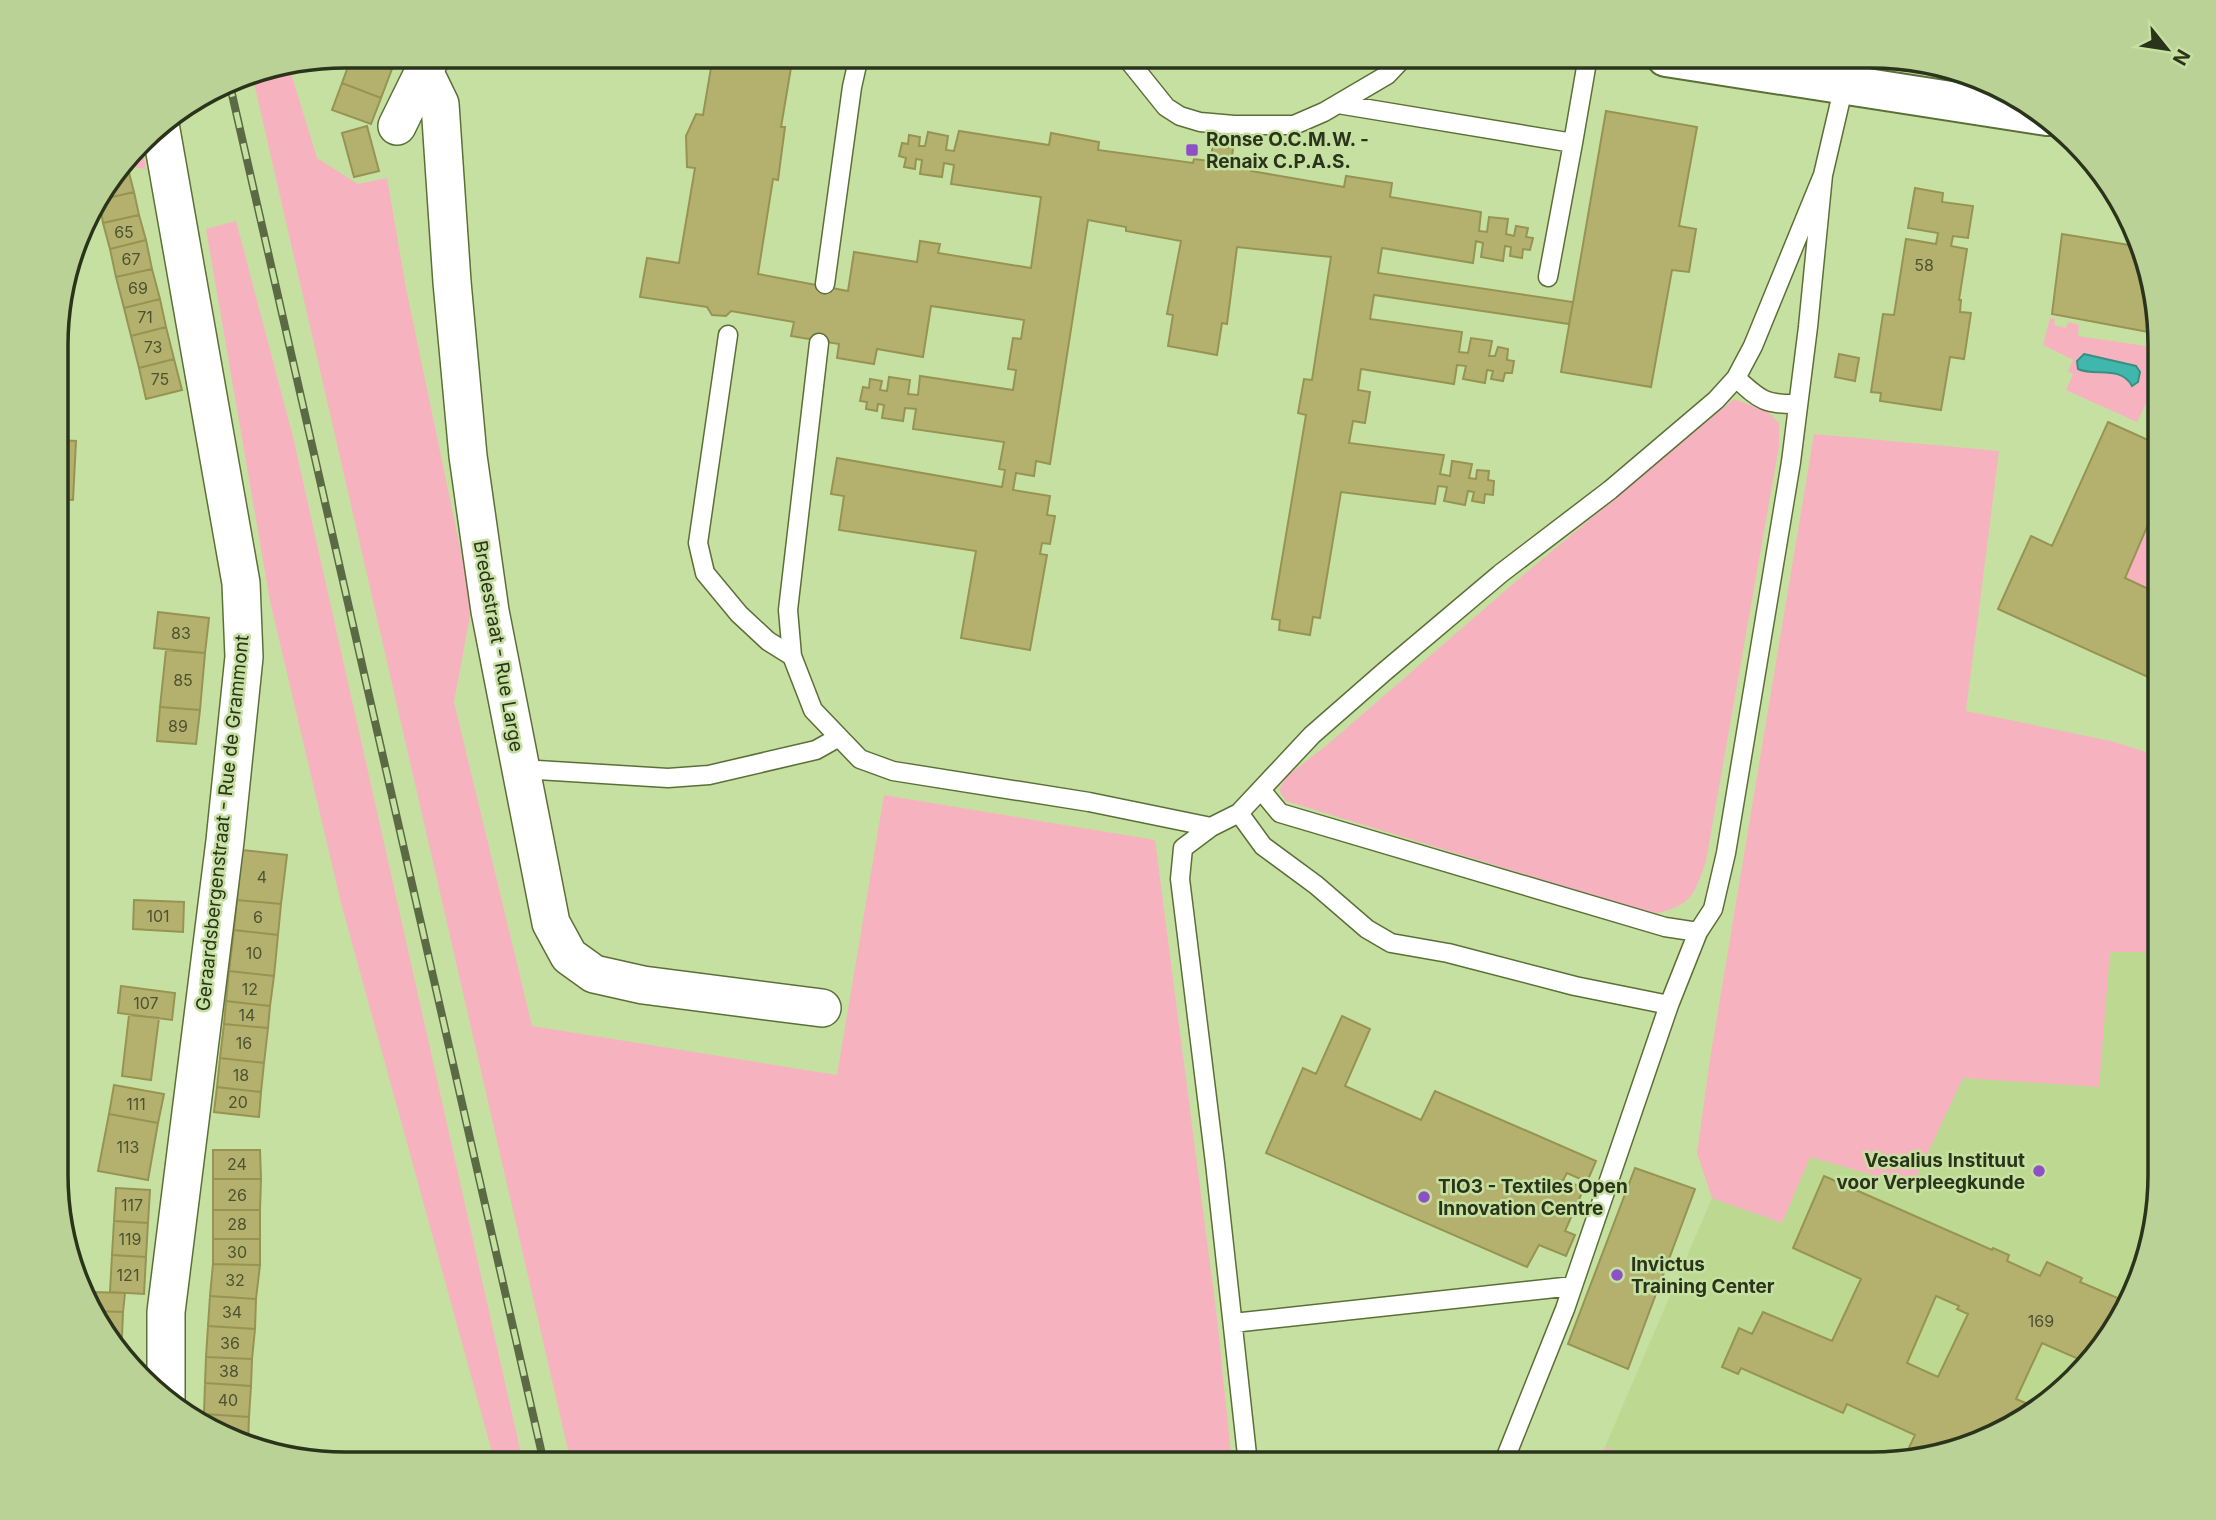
<svg xmlns="http://www.w3.org/2000/svg" width="2216" height="1520" viewBox="0 0 2216 1520" font-family="Inter,sans-serif">
<rect width="100%" height="100%" fill="#c6e0a1"/>
<path fill="#bcd891" d="M 2159,874 L 2159,1194 L 2145,1268 L 2101,1351 L 1999,1434 L 1871,1464 L 1653,1464 L 1605,1447 L 1712,1198 L 1782,1223 L 1810,1157 L 1912,1186 L 1962,1078 L 2099,1086 L 2110,951 L 2147,951 Z"/>
<path fill="#f7b2c0" d="M 289,67 L 317,158 L 358,184 L 387,178 L 406,288 L 472,605 L 454,702 L 532,1026 L 837,1075 L 884,795 L 1155,840 L 1217,1318 L 1232,1464 L 571,1463 L 252,74 Z
M 142,144 L 146,169 L 125,166 Z
M 236,221 L 293,437 L 523,1463 L 495,1463 L 341,903 L 270,601 L 206,229 Z
M 2050,318 L 2055,319 L 2054,325 L 2066,328 L 2068,322 L 2079,325 L 2078,336 L 2159,348 L 2159,381 L 2157,382 L 2137,422 L 2066,390 L 2073,374 L 2068,371 L 2073,360 L 2043,345 Z
M 1734,399 L 1767,411 L 1779,423 L 1779,446 L 1706,861 C 1694,896 1692,905 1654,914 L 1286,801 L 1279,790 L 1287,776 L 1327,745 L 1521,577 Z
M 2159,414 L 2159,445 L 2147,440 Z
M 1814,434 L 1999,451 L 1966,711 L 2111,741 L 2159,756 L 2159,874 L 2147,952 L 2110,952 L 2099,1087 L 1963,1078 L 1912,1186 L 1810,1157 L 1782,1223 L 1712,1198 L 1697,1153 L 1710,1059 Z
M 2159,500 L 2159,594 L 2125,578 Z
M 1605,1447 L 1653,1464 L 1598,1464 Z"/>
<path fill="#40b7ac" stroke="#399080" stroke-width="2" d="M 2084,354 L 2136,366 L 2140,372 L 2138,382 L 2132,386 C 2121,365 2095,377 2078,369 L 2077,361 Z"/>
<path fill="#b4b16e" stroke="#979452" stroke-width="2" fill-rule="evenodd" d="M 352,56 L 392,69 L 381,98 L 342,83 Z
M 357,56 L 397,56 L 392,69 Z
M 713,56 L 793,56 L 781,127 L 785,127 L 778,180 L 773,179 L 758,274 L 848,291 L 854,252 L 917,262 L 920,241 L 940,244 L 938,253 L 1031,268 L 1041,197 L 951,184 L 954,165 L 944,163 L 942,177 L 920,174 L 922,160 L 916,159 L 915,169 L 904,167 L 906,158 L 899,156 L 902,143 L 908,144 L 909,135 L 920,137 L 919,146 L 925,146 L 928,132 L 948,136 L 946,150 L 954,151 L 959,131 L 1049,145 L 1051,133 L 1099,142 L 1098,150 L 1193,163 L 1194,159 L 1210,161 L 1213,145 L 1233,148 L 1231,164 L 1251,167 L 1251,171 L 1344,187 L 1346,176 L 1392,183 L 1390,197 L 1481,212 L 1479,231 L 1487,232 L 1489,217 L 1508,219 L 1506,234 L 1514,236 L 1516,226 L 1528,228 L 1526,237 L 1533,238 L 1530,250 L 1523,249 L 1522,258 L 1510,256 L 1511,247 L 1505,246 L 1503,261 L 1481,257 L 1483,243 L 1476,241 L 1473,263 L 1382,248 L 1378,273 L 1573,302 L 1569,324 L 1374,295 L 1370,319 L 1462,332 L 1459,352 L 1468,353 L 1471,338 L 1492,341 L 1489,356 L 1495,356 L 1498,347 L 1508,349 L 1507,360 L 1514,361 L 1512,373 L 1505,373 L 1503,381 L 1491,379 L 1493,371 L 1487,370 L 1485,383 L 1463,379 L 1466,366 L 1457,365 L 1454,384 L 1361,369 L 1358,390 L 1370,392 L 1365,423 L 1353,421 L 1349,443 L 1444,455 L 1440,474 L 1450,476 L 1452,461 L 1472,464 L 1469,478 L 1476,479 L 1477,470 L 1489,471 L 1488,480 L 1494,481 L 1493,495 L 1485,494 L 1484,503 L 1472,501 L 1474,492 L 1468,491 L 1465,505 L 1444,501 L 1447,487 L 1438,486 L 1435,504 L 1341,492 L 1320,618 L 1313,617 L 1310,635 L 1279,630 L 1280,620 L 1272,619 L 1306,415 L 1298,413 L 1304,379 L 1312,380 L 1331,257 L 1237,247 L 1227,324 L 1222,323 L 1217,355 L 1168,346 L 1173,315 L 1167,314 L 1181,241 L 1126,231 L 1126,227 L 1088,220 L 1050,464 L 1036,461 L 1034,476 L 1016,473 L 1013,490 L 1050,496 L 1047,515 L 1055,516 L 1050,544 L 1042,543 L 1040,554 L 1047,555 L 1030,650 L 961,638 L 976,551 L 839,530 L 844,496 L 831,494 L 837,458 L 1002,487 L 1005,470 L 999,469 L 1004,442 L 913,429 L 916,409 L 905,408 L 903,421 L 882,418 L 884,405 L 878,404 L 877,411 L 866,409 L 867,402 L 860,401 L 863,387 L 869,388 L 870,379 L 882,381 L 880,390 L 887,391 L 889,377 L 910,380 L 908,394 L 918,395 L 920,376 L 1013,390 L 1016,370 L 1008,369 L 1013,338 L 1021,339 L 1024,320 L 931,306 L 923,357 L 877,349 L 874,364 L 837,358 L 839,344 L 791,336 L 794,322 L 731,311 L 726,316 L 712,315 L 707,307 L 640,297 L 647,258 L 679,263 L 695,168 L 687,167 L 686,136 L 696,114 L 703,115 Z
M 342,83 L 381,98 L 371,124 L 332,110 Z
M 1606,111 L 1697,127 L 1679,226 L 1696,229 L 1689,272 L 1672,270 L 1651,387 L 1561,372 Z
M 367,126 L 379,171 L 354,177 L 342,133 Z
M 128,169 L 134,192 L 99,200 L 122,170 Z
M 1915,188 L 1943,193 L 1942,202 L 1973,206 L 1968,238 L 1953,236 L 1951,246 L 1967,249 L 1959,300 L 1961,300 L 1960,312 L 1971,313 L 1964,359 L 1950,357 L 1941,410 L 1880,401 L 1881,393 L 1871,392 L 1883,314 L 1894,315 L 1906,239 L 1936,244 L 1938,233 L 1908,228 Z
M 134,192 L 139,215 L 103,223 L 99,200 Z
M 139,215 L 146,240 L 110,249 L 103,223 Z
M 2062,234 L 2135,246 L 2159,326 L 2159,334 L 2052,314 Z
M 146,240 L 152,269 L 116,277 L 110,249 Z
M 152,269 L 160,299 L 124,308 L 116,277 Z
M 160,299 L 166,327 L 131,336 L 124,308 Z
M 166,327 L 174,359 L 139,368 L 131,336 Z
M 1839,354 L 1859,358 L 1855,381 L 1835,377 Z
M 174,359 L 182,390 L 146,399 L 139,368 Z
M 2108,422 L 2159,445 L 2159,499 L 2125,578 L 2159,594 L 2159,682 L 1998,609 L 2031,536 L 2052,546 Z
M 58,440 L 76,441 L 73,500 L 58,499 Z
M 158,612 L 209,618 L 205,653 L 154,648 Z
M 166,650 L 205,653 L 200,710 L 160,707 Z
M 160,707 L 200,710 L 196,744 L 157,741 Z
M 242,850 L 287,855 L 281,904 L 237,900 Z
M 134,900 L 184,902 L 183,932 L 133,929 Z
M 237,900 L 281,904 L 278,935 L 234,930 Z
M 234,930 L 278,935 L 274,976 L 229,971 Z
M 229,971 L 274,976 L 270,1006 L 226,1001 Z
M 121,986 L 175,993 L 172,1020 L 118,1013 Z
M 226,1001 L 270,1006 L 268,1028 L 224,1024 Z
M 129,1015 L 159,1018 L 151,1080 L 122,1076 Z
M 1342,1016 L 1370,1029 L 1345,1086 L 1421,1120 L 1435,1091 L 1596,1161 L 1587,1182 L 1567,1173 L 1563,1180 L 1584,1188 L 1565,1231 L 1575,1235 L 1566,1256 L 1539,1245 L 1527,1267 L 1266,1153 L 1303,1068 L 1316,1074 Z
M 224,1024 L 268,1028 L 264,1063 L 220,1058 Z
M 220,1058 L 264,1063 L 261,1092 L 217,1087 Z
M 114,1085 L 164,1094 L 158,1123 L 109,1114 Z
M 217,1087 L 261,1092 L 259,1117 L 214,1112 Z
M 109,1114 L 158,1123 L 148,1180 L 98,1171 Z
M 213,1150 L 260,1150 L 261,1179 L 213,1179 Z
M 1635,1168 L 1695,1189 L 1628,1369 L 1568,1344 Z
M 1824,1176 L 1992,1250 L 1993,1248 L 2009,1255 L 2007,1261 L 2040,1276 L 2047,1262 L 2082,1278 L 2080,1282 L 2127,1302 L 2101,1351 L 2095,1355 L 2087,1351 L 2083,1361 L 2042,1343 L 2016,1399 L 2033,1406 L 1999,1434 L 1909,1455 L 1906,1454 L 1915,1435 L 1847,1404 L 1843,1413 L 1741,1368 L 1738,1374 L 1722,1367 L 1739,1328 L 1752,1334 L 1763,1312 L 1832,1341 L 1861,1279 L 1793,1248 ZM 1936,1296 L 1959,1306 L 1957,1309 L 1968,1314 L 1938,1377 L 1907,1363 Z
M 213,1179 L 261,1179 L 260,1210 L 213,1210 Z
M 116,1188 L 150,1190 L 148,1223 L 114,1221 Z
M 213,1210 L 260,1210 L 260,1239 L 213,1239 Z
M 114,1221 L 148,1223 L 146,1257 L 112,1255 Z
M 213,1239 L 260,1239 L 260,1265 L 213,1264 Z
M 112,1255 L 146,1257 L 144,1294 L 110,1292 Z
M 213,1264 L 260,1265 L 256,1299 L 210,1296 Z
M 92,1292 L 125,1293 L 123,1312 L 92,1311 Z
M 210,1296 L 256,1299 L 255,1329 L 208,1326 Z
M 92,1311 L 123,1312 L 122,1337 L 109,1336 L 95,1320 Z
M 208,1326 L 255,1329 L 252,1359 L 206,1357 Z
M 109,1336 L 122,1337 L 121,1350 Z
M 206,1357 L 252,1359 L 251,1386 L 205,1383 Z
M 205,1383 L 251,1386 L 249,1417 L 204,1414 Z
M 204,1414 L 249,1417 L 248,1446 L 204,1423 Z"/>
<g fill="none" stroke-linecap="round" stroke-linejoin="round">
<defs>
<path id="service" d="M 1125,56 L 1166,107 L 1180,116 L 1200,122 L 1234,125 L 1294,125 L 1324,112 L 1387,75 L 1405,56
M 1338,104 L 1573,143 L 1588,56
M 1548,277 L 1573,143
M 825,284 L 852,87 L 859,56
M 728,335 L 698,543 L 705,573 L 739,614 L 768,641 L 792,656
M 819,343 L 788,610 L 792,656 L 813,710 L 860,759 L 893,771 L 1089,802 L 1211,827
M 1736,378 C 1760,400 1765,405 1798,404
M 521,769 L 668,778 L 709,775 L 816,750 L 839,737
M 1261,790 L 1280,813 L 1665,927 L 1698,932
M 1239,813 L 1263,846 L 1316,885 L 1367,929 L 1391,943 L 1448,953 L 1575,986 L 1669,1005
M 1233,1323 L 1573,1286
M 1248,1464 L 1215,1163 L 1180,879 L 1183,848 L 1211,827 L 1239,813 L 1312,735 L 1384,672 L 1500,574 L 1610,490 L 1716,400 L 1736,378 L 1753,346 L 1823,175
M 1503,1464 L 1565,1309 L 1669,1005 L 1698,932 L 1713,909 L 1726,853 L 1791,462 L 1808,327 L 1823,175 L 1844,85"/>
<path id="minor" d="M 425,73 L 440,104 L 452,282 L 468,456 L 490,611 L 551,923 L 569,956 L 594,974 L 643,985 L 822,1008
M 160,124 L 241,583 L 244,657 L 225,841 L 166,1312 L 166,1401
M 397,126 L 431,57"/>
<path id="tertiary" d="M 1666,57 L 2047,116"/>
</defs>
<use href="#service" stroke="#5b7036" stroke-width="21"/>
<use href="#minor" stroke="#5b7036" stroke-width="40"/>
<use href="#tertiary" stroke="#5b7036" stroke-width="42"/>
<use href="#service" stroke="#fff" stroke-width="18"/>
<use href="#minor" stroke="#fff" stroke-width="37"/>
<use href="#tertiary" stroke="#fff" stroke-width="38"/>
<defs>
<path id="rail" d="M 229,81 L 544,1463"/>
</defs>
<use href="#rail" stroke="#5b6a45" stroke-width="8"/>
<use href="#rail" stroke="#c6e0a1" stroke-width="5" stroke-dasharray="16" stroke-linecap="butt"/>
</g>
<g fill="#8e50c5" stroke="#c6e0a1" stroke-width="2.5">
<rect x="1185" y="143" width="14" height="14" rx="3.5"/>
<circle cx="2039" cy="1171" r="7"/>
<circle cx="1424" cy="1197" r="7"/>
<circle cx="1617" cy="1275" r="7"/>
</g>
<g text-anchor="middle" stroke-width="5" stroke-linejoin="round" paint-order="stroke">
<g font-size="16" fill="#4c5330">
<text x="124" y="238">65</text>
<text x="131" y="265">67</text>
<text x="1924" y="271">58</text>
<text x="138" y="294">69</text>
<text x="145" y="323">71</text>
<text x="153" y="353">73</text>
<text x="160" y="385">75</text>
<text x="181" y="639">83</text>
<text x="183" y="686">85</text>
<text x="178" y="732">89</text>
<text x="262" y="883">4</text>
<text x="158" y="922">101</text>
<text x="258" y="923">6</text>
<text x="254" y="959">10</text>
<text x="250" y="995">12</text>
<text x="146" y="1009">107</text>
<text x="247" y="1021">14</text>
<text x="244" y="1049">16</text>
<text x="241" y="1081">18</text>
<text x="238" y="1108">20</text>
<text x="136" y="1110">111</text>
<text x="128" y="1153">113</text>
<text x="237" y="1170">24</text>
<text x="237" y="1201">26</text>
<text x="132" y="1211">117</text>
<text x="237" y="1230">28</text>
<text x="130" y="1245">119</text>
<text x="237" y="1258">30</text>
<text x="128" y="1281">121</text>
<text x="235" y="1286">32</text>
<text x="232" y="1318">34</text>
<text x="2041" y="1327">169</text>
<text x="230" y="1349">36</text>
<text x="229" y="1377">38</text>
<text x="228" y="1406">40</text>
</g>
<g font-size="19" font-weight="bold" fill="#2a341b" stroke="#c6e0a1" text-anchor="start">
<text x="1206" y="146">Ronse O.C.M.W. -<tspan x="1206" dy="22">Renaix C.P.A.S.</tspan></text>
<text x="2025" y="1167" text-anchor="end">Vesalius Instituut<tspan x="2025" dy="22">voor Verpleegkunde</tspan></text>
<text x="1438" y="1193">TIO3 - Textiles Open<tspan x="1438" dy="22">Innovation Centre</tspan></text>
<text x="1631" y="1271">Invictus<tspan x="1631" dy="22">Training Center</tspan></text>
</g>
<g font-size="19" fill="#2a341b" stroke="#c6e0a1">
<text transform="translate(499 646) rotate(80)" y="7">Bredestraat - Rue Large</text>
<text transform="translate(222 823) rotate(-84)" y="7">Geraardsbergenstraat - Rue de Grammont</text>
</g>
</g>
<path d="M0 0H2216V1520H0ZM345 68H1871A277 277 0 0 1 2148 345V1175A277 277 0 0 1 1871 1452H345A277 277 0 0 1 68 1175V345A277 277 0 0 1 345 68Z" fill="#bad296" fill-rule="evenodd"/>
<path fill="none" stroke="#2a341b" stroke-width="3.5" d="M345 68H1871A277 277 0 0 1 2148 345V1175A277 277 0 0 1 1871 1452H345A277 277 0 0 1 68 1175V345A277 277 0 0 1 345 68Z"/>
<g transform="translate(2167 49) rotate(120)" stroke="#c6e0a1" stroke-width="5" paint-order="stroke">
<path d="M0-5L12 26L0 18L-12 26Z" fill="#2a341b"/>
<text y="-10" font-size="19" font-weight="bold" text-anchor="middle" fill="#2a341b">N</text>
</g>
</svg>
